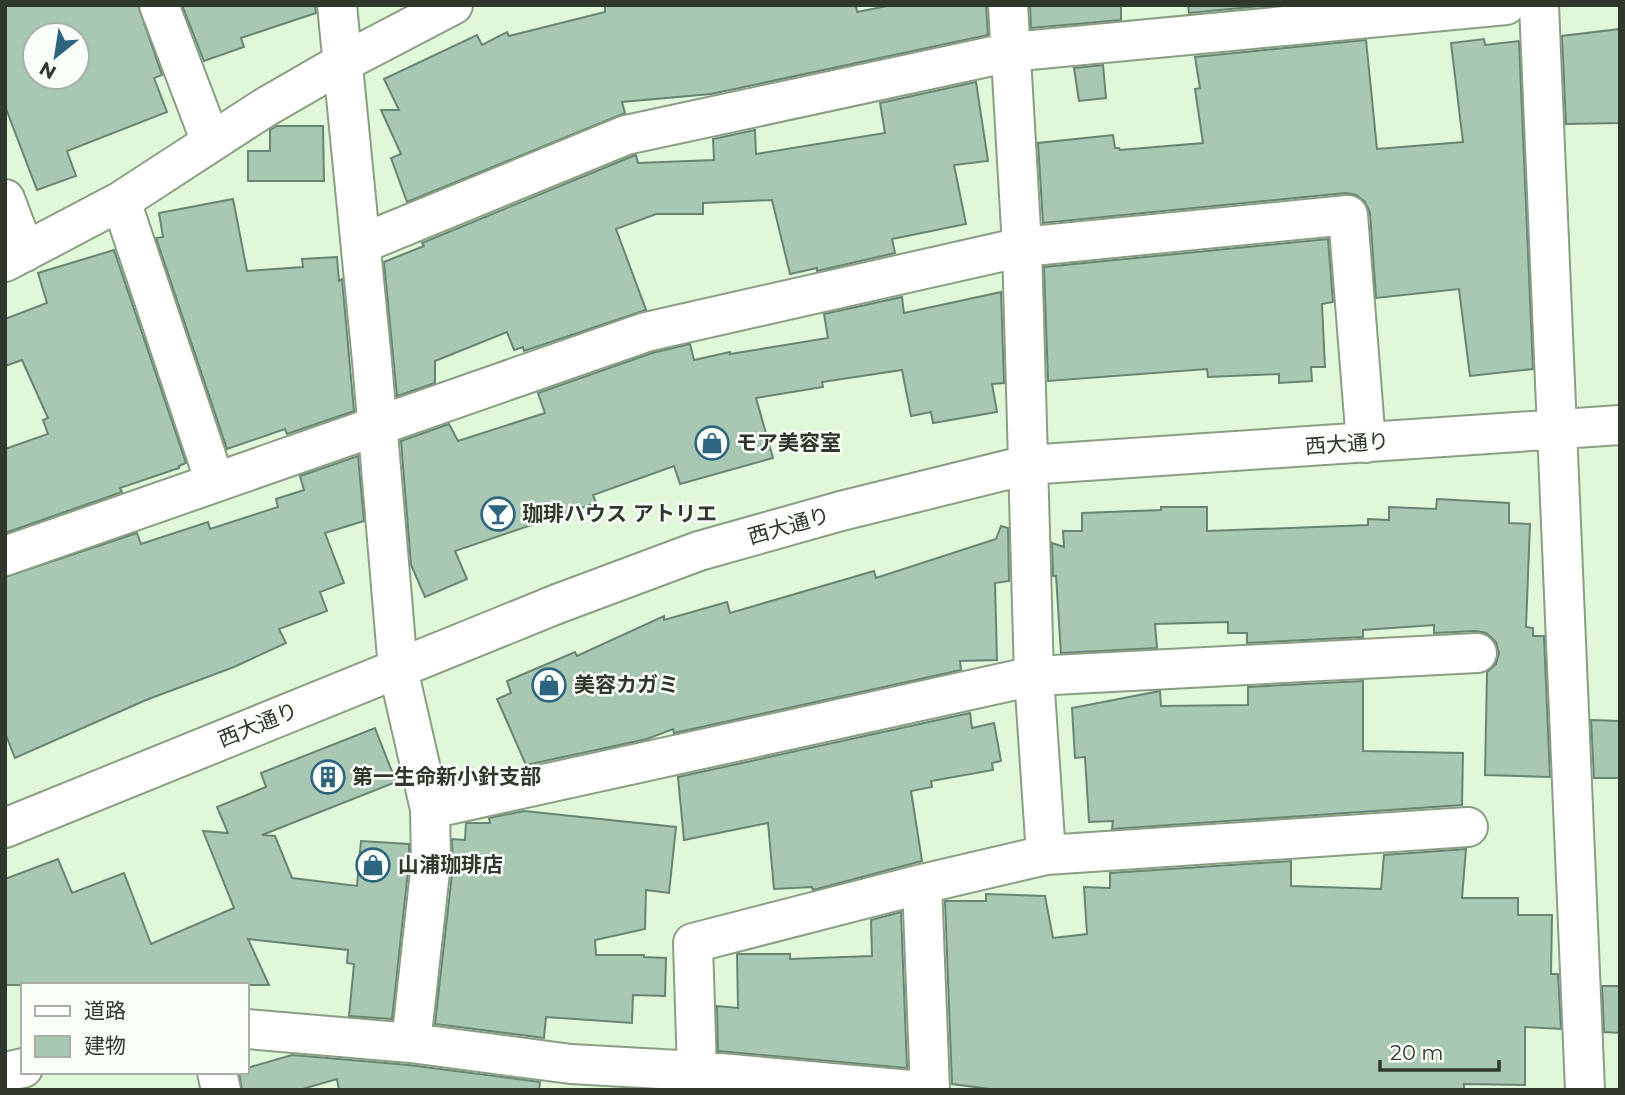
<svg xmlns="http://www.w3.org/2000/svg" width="1625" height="1095" viewBox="0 0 1625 1095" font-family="Montserrat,'Noto Sans JP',sans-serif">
<rect width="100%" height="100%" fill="#e1f7da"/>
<path fill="#a9c8b4" stroke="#678572" stroke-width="2" fill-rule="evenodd" d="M 5,5 L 138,5 L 162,75 L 154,78 L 167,112 L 67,151 L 76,176 L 37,190 L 5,106 ZM 35,35 L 77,35 L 77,77 L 35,77 Z
M 182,5 L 315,5 L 316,13 L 241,38 L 244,47 L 204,61 Z
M 605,5 L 856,5 L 857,12 L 892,5 L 986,5 L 988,35 L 711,94 L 622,102 L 625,113 L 407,202 L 391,158 L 401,154 L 381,110 L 399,110 L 384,79 L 477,35 L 482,45 L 507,32 L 509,36 L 605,12 Z
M 1030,5 L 1121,5 L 1121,20 L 1031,28 Z
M 1188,5 L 1272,5 L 1189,13 Z
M 1620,29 L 1620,123 L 1566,124 L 1562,36 Z
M 1484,39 L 1485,45 L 1519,41 L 1533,369 L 1470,376 L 1459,289 L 1376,298 L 1370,213 L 1365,202 L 1356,195 L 1346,193 L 1043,223 L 1038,143 L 1113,135 L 1115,148 L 1119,148 L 1120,150 L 1203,143 L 1195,89 L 1200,88 L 1195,57 L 1366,40 L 1377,149 L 1463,142 L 1451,43 Z
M 1103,65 L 1106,98 L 1079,101 L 1074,68 Z
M 976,82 L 988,161 L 954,165 L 966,224 L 892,239 L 895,253 L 817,271 L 817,268 L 790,274 L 772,200 L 703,203 L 703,214 L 656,214 L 616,229 L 646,310 L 524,351 L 523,347 L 514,350 L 507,332 L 435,361 L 435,383 L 397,396 L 384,262 L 424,246 L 422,243 L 633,156 L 636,155 L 638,163 L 714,160 L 713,139 L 755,130 L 756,154 L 885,133 L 880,103 Z
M 277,126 L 323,126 L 324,181 L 248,181 L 248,151 L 270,151 L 270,130 Z
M 233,199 L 247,271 L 303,267 L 302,259 L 337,257 L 339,281 L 342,279 L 354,411 L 287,434 L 285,429 L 227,449 L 156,238 L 163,237 L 159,213 Z
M 1328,239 L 1333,302 L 1322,304 L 1325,367 L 1311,367 L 1312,381 L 1279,383 L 1279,374 L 1208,377 L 1207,369 L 1048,381 L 1044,267 Z
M 114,250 L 186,463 L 179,466 L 179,468 L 120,488 L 122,492 L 5,533 L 5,449 L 48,434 L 43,420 L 48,418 L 22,360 L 5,366 L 5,319 L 47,303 L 38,273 Z
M 1001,292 L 1004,383 L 992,384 L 997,412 L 933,423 L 931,412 L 911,416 L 902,370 L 822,382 L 823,387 L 756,398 L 773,458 L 680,484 L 674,466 L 593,495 L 596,503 L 455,551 L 467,579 L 425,597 L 411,565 L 401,441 L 449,424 L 458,441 L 545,413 L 538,393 L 652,353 L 690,344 L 694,360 L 730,352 L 730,354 L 828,338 L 824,314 L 902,297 L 904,313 Z
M 358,456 L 364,521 L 325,533 L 344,583 L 320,592 L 327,611 L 279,629 L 286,643 L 234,667 L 146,700 L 15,758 L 5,733 L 5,577 L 137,533 L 141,544 L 208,522 L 210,529 L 278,507 L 276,499 L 304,490 L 300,476 Z
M 1437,499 L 1509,503 L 1509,523 L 1530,524 L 1526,627 L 1533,628 L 1533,636 L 1544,636 L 1550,777 L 1485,775 L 1487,672 L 1496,664 L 1499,653 L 1496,642 L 1486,633 L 1476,631 L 1434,633 L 1434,625 L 1363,630 L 1363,637 L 1247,643 L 1247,633 L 1228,633 L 1228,622 L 1155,624 L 1157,648 L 1061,653 L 1056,576 L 1053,576 L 1052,543 L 1064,547 L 1063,531 L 1082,531 L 1082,513 L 1161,510 L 1161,507 L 1207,507 L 1207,531 L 1368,525 L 1368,519 L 1389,520 L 1389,507 L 1436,509 Z
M 1001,526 L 1008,528 L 1009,581 L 995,583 L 997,660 L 960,661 L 961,670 L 674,733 L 673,729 L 647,739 L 526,765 L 497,699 L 511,693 L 507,681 L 575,652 L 577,656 L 664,616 L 664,620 L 727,602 L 730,613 L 874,571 L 876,578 L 996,539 Z
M 1363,681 L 1363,751 L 1463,753 L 1462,805 L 1112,829 L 1113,821 L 1089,822 L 1085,757 L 1075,758 L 1072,708 L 1160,691 L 1161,706 L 1248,705 L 1248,687 Z
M 970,713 L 972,728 L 994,723 L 1001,761 L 992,763 L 993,770 L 931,781 L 932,787 L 911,791 L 922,861 L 813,890 L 812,887 L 774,889 L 768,823 L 684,840 L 678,777 Z
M 1591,720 L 1620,721 L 1620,778 L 1594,778 Z
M 375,728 L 396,782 L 262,835 L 275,836 L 292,878 L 357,886 L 361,841 L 409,844 L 409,862 L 392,1019 L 349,1016 L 354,964 L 347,963 L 348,950 L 248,939 L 269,985 L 5,985 L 5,879 L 58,859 L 72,893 L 124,873 L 151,944 L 234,908 L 203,831 L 228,833 L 217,807 L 266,787 L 261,773 Z
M 524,811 L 676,827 L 669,893 L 646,890 L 645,929 L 595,940 L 596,955 L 644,955 L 644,957 L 666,958 L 665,996 L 633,995 L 632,1023 L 546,1017 L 544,1038 L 435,1024 L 453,865 L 452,839 L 465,840 L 466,823 L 490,823 L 489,818 Z
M 1466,849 L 1462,898 L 1518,898 L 1518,915 L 1552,915 L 1551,974 L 1558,974 L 1561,1029 L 1525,1027 L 1525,1085 L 1464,1084 L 1464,1090 L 998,1090 L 952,1084 L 945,901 L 986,901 L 986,894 L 1045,896 L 1053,938 L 1087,934 L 1084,887 L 1110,888 L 1110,873 L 1291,861 L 1291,886 L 1381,889 L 1384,855 Z
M 901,912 L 907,1068 L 718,1051 L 717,1006 L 738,1008 L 737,954 L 790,954 L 790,959 L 872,956 L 871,920 Z
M 1602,986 L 1620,986 L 1620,1033 L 1604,1032 Z
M 292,1055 L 409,1065 L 540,1082 L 539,1090 L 339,1090 L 337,1079 L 299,1090 L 242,1090 L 239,1072 L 247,1072 L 247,1068 Z"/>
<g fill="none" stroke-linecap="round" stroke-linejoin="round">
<defs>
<path id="minor" d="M 159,5 L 211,142
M 337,5 L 372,361 L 398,669 L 430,809 L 431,863 L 411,1043
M 1008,5 L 1022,247 L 1034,676 L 1046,855
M 1539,5 L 1585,1090
M 5,199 L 25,252
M 121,201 L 215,482
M 361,244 L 626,135 L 1011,52 L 1506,5
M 5,262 L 121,201 L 264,108 L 342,63 L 453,5
M 5,556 L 646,332 L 1022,247 L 1348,215 L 1366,443
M 430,809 L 1034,676 L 1477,653
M 5,828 L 557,604 L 699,551 L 841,511 L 1027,465 L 1620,425
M 922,884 L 930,1090
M 247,1029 L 411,1043 L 571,1064 L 697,1071 L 911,1090
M 697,1071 L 693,943 L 922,884 L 1046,855 L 1468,827
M 5,1072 L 23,1068
M 217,1072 L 221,1090"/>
</defs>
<use href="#minor" stroke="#8a9e84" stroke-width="42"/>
<use href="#minor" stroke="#fff" stroke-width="38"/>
</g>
<defs>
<symbol id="shop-ring" viewBox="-11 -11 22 22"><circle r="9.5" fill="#fafef8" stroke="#2d647f" stroke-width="1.5"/><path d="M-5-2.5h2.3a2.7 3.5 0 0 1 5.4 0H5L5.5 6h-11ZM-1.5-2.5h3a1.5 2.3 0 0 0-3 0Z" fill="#2d647f"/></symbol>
<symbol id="bar-ring" viewBox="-11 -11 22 22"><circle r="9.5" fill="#fafef8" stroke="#2d647f" stroke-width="1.5"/><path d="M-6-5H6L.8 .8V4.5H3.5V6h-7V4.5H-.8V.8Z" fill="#2d647f"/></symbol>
<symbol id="building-ring" viewBox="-11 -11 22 22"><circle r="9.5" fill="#fafef8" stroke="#2d647f" stroke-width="1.5"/><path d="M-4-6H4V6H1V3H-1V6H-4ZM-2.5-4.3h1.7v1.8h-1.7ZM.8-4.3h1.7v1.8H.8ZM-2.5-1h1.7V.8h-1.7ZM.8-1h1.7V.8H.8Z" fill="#2d647f"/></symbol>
</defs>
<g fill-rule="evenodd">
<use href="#shop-ring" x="693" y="424" width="38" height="38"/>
<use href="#bar-ring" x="479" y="495" width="38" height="38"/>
<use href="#shop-ring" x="530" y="666" width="38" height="38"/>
<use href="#building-ring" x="309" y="758" width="38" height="38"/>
<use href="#shop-ring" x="354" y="846" width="38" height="38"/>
</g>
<g text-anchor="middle" stroke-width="5" stroke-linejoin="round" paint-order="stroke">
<g font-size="21" font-weight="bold" fill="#30382d" stroke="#fafef8" text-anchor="start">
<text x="736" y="450">モア美容室</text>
<text x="522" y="521">珈琲ハウス アトリエ</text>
<text x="574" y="692">美容カガミ</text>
<text x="352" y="784">第一生命新小針支部</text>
<text x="398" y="872">山浦珈琲店</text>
</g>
<g font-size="21" fill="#30382d" stroke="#fafef8">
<text transform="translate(1347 444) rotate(-4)" y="7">西大通り</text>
<text transform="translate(789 526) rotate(-16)" y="7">西大通り</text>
<text transform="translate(258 725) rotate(-22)" y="7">西大通り</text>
</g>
</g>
<rect width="1625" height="1095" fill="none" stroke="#30382d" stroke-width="14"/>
<rect x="21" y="983" width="228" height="91" fill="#fafef8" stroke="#a9afa7" stroke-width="2"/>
<rect x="35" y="1006" width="35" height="10" fill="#ffffff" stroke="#a9afa7" stroke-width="2"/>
<text x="84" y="1018" font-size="21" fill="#30382d">道路</text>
<rect x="35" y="1036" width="35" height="21" fill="#a9c8b4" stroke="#a9afa7" stroke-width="2"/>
<text x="84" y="1053" font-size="21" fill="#30382d">建物</text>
<g transform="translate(56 56) rotate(210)"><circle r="33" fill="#fafef8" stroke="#a9afa7" stroke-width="2"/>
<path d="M0-5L12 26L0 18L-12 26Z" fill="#2d647f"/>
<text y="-10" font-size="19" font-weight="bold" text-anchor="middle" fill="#30382d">N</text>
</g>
<path d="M1380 1060v10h119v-10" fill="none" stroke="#30382d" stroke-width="3.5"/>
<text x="1390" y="1060" font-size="21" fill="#30382d" stroke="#fafef8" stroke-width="5" paint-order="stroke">20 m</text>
</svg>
